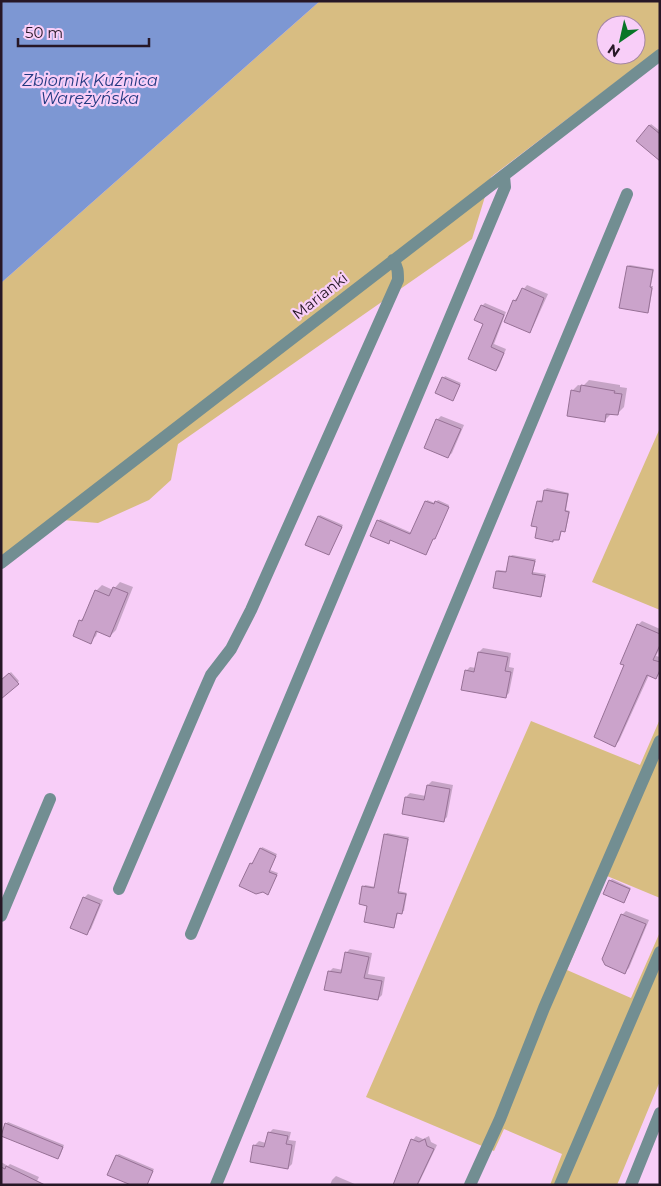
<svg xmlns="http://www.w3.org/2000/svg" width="661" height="1186" viewBox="0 0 661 1186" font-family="Montserrat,sans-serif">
<rect width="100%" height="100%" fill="#f8cef8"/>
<path fill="#d8bd82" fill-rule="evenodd" d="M 320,1 L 660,1 L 660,51 L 658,50 L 491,177 L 472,239 L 178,444 L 171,480 L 149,500 L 98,523 L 51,519 L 1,563 L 1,283 ZM 606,25 L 636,25 L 636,55 L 606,55 Z
M 660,428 L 660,610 L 592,582 Z
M 660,719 L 660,898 L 607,876 L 567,970 L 631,998 L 660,932 L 660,1081 L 617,1185 L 550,1185 L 562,1154 L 504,1129 L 494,1151 L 366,1097 L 531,721 L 640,765 Z"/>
<path fill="#7d97d3" d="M 1,1 L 320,1 L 1,283 Z"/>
<path fill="#0003" d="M 651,124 L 660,131 L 660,159 L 637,141 Z
M 630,265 L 654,269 L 651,286 L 653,286 L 649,310 L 647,312 L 628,266 Z
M 527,285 L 548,294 L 533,327 L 529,331 L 514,301 Z
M 485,303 L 506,312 L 494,344 L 506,349 L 499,367 L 496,370 L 482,306 Z
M 445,376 L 461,383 L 454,398 L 436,392 Z
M 589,380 L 620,385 L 620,387 L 627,388 L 624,407 L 618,413 L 611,412 L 610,415 L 604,421 L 572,391 L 578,385 L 583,386 Z
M 441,416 L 464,425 L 452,453 L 448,457 L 437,420 Z
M 547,488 L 569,493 L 566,510 L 570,511 L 566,529 L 564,531 L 562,530 L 560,537 L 559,539 L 538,501 L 540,500 L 543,500 L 545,490 Z
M 427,500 L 435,503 L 438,500 L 449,505 L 436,536 L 434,537 L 426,554 L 391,539 L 388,542 L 372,535 L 380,519 L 412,533 Z
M 320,515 L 343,525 L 330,552 L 319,516 Z
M 512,555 L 536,559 L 533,572 L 546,574 L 542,594 L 541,596 L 497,571 L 498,570 L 507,571 L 510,557 Z
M 120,582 L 133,587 L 116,630 L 110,636 L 98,631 L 96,636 L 90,642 L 80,621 L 86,615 L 96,591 L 102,585 L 113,590 Z
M 642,621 L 660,629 L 660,648 L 656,656 L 660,657 L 660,673 L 655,678 L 649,675 L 619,741 L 615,745 L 626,665 L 638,625 Z
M 483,648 L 511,653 L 509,667 L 514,668 L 509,693 L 505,697 L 466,671 L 470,667 L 476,668 L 479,652 Z
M 11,672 L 19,681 L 7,693 L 1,681 Z
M 432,781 L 453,785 L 447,817 L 443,821 L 406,797 L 410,793 L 426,796 L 428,785 Z
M 387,833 L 409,837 L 399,891 L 407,893 L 404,911 L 402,912 L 398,912 L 395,925 L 394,927 L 369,905 L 364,887 L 365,885 L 376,887 L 385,835 Z
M 262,847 L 277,854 L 270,870 L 278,873 L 269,891 L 251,864 L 252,862 L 254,863 Z
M 612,879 L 631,888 L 625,900 L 610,881 Z
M 88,894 L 103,900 L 91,929 L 87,933 L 84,898 Z
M 626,911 L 649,920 L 629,968 L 625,972 L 622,915 Z
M 350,949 L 372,953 L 368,974 L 385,977 L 382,995 L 378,999 L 329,972 L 333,968 L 343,970 L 346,953 Z
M 8,1122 L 64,1145 L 60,1156 L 58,1158 L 6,1124 Z
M 273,1129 L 291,1132 L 289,1140 L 296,1141 L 292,1164 L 288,1168 L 255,1145 L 259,1141 L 266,1143 L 269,1133 Z
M 416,1136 L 423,1139 L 429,1136 L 431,1142 L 437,1145 L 418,1185 L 407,1185 L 413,1140 Z
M 119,1154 L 154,1169 L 147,1185 L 117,1155 Z
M 1,1162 L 8,1166 L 10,1164 L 39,1177 L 35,1185 L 1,1185 Z
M 336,1176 L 357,1185 L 330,1185 L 332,1180 Z"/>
<path fill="#cba3cb" stroke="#977196" d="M 649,125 L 660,134 L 660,161 L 636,141 Z
M 627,266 L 653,270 L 650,287 L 652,288 L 648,313 L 619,308 Z
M 522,288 L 544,298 L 530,333 L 504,322 L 513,300 L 516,301 Z
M 481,305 L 504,315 L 491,347 L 504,353 L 496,371 L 468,359 L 483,324 L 474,320 Z
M 442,377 L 460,385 L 453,401 L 435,393 Z
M 581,385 L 615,391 L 614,393 L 622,394 L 618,415 L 606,414 L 605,422 L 567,416 L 571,390 L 580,392 Z
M 436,419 L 461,429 L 448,458 L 424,448 Z
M 544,490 L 568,494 L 565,511 L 569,512 L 565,532 L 561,531 L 559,540 L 553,540 L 553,542 L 535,538 L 537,527 L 531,526 L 537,501 L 542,502 Z
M 425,501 L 434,504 L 435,501 L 449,507 L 435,539 L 433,539 L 426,555 L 390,540 L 389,544 L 370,536 L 377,520 L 410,534 Z
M 318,516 L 342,527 L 329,555 L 305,545 Z
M 509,556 L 535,561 L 532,574 L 545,576 L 541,597 L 493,588 L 496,571 L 506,572 Z
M 113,587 L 128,593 L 110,637 L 96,631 L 91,644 L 73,636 L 79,620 L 82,621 L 95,590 L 109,596 Z
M 637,624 L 660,634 L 660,645 L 653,660 L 660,662 L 660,670 L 656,679 L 647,675 L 615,747 L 594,737 L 624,665 L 620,664 Z
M 478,652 L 508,657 L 505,671 L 511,672 L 506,698 L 461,690 L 465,670 L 474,672 Z
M 9,673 L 19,684 L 1,699 L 1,680 Z
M 427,785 L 450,789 L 444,822 L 402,814 L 405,797 L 424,800 Z
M 384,834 L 408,839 L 398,893 L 406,894 L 402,914 L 397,913 L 394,928 L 364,922 L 367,906 L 359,904 L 362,886 L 374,888 Z
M 260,848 L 276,856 L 269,872 L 277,875 L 268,895 L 263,892 L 256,894 L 239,886 L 250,863 L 252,864 Z
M 609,880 L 630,889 L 624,903 L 603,894 Z
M 83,897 L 100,904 L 87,935 L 70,928 Z
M 621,914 L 646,924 L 625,974 L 605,965 L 602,959 Z
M 345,952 L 369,957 L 364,978 L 382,981 L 378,1000 L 324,990 L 328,971 L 341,973 Z
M 5,1123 L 63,1147 L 58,1159 L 1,1136 Z
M 268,1132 L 288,1136 L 286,1144 L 292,1145 L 288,1169 L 250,1162 L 253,1145 L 264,1147 Z
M 411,1139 L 419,1142 L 425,1139 L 427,1146 L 434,1149 L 417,1185 L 393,1185 Z
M 116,1155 L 153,1171 L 147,1185 L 131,1185 L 107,1175 Z
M 6,1166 L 45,1185 L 1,1185 L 1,1167 L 5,1169 Z"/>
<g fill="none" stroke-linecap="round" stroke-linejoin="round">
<path stroke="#728e92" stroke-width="12" d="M 1,563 L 660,55
M 119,889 L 203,693 L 211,675 L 231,649 L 251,610 L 398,280 C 398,272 398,267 393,260
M 1,916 L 50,799
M 191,934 L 505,187 L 504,176
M 216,1185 L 432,661 L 627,194
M 470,1185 L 500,1119 L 544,1008 L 660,741
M 560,1185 L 660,952
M 631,1185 L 660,1113"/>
</g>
<g text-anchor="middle" stroke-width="4.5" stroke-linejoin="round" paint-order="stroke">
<g font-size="15" fill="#261726" stroke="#f8cef8">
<text transform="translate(320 296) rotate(-38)" y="5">Marianki</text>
</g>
<g font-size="16" font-style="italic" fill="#223980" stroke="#f8cef8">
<text x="90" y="86">Zbiornik Kuźnica<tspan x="90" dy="18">Warężyńska</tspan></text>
</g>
</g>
<rect width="661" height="1186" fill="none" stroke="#261726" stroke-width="5"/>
<g transform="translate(621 40) rotate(214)"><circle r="24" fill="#f8cef8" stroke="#a485a4"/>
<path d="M0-4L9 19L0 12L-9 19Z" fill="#087528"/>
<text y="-8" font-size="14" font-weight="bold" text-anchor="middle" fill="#261726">N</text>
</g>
<path d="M18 38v8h131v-8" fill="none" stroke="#261726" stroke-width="2.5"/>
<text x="25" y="38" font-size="15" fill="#261726" stroke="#f8cef8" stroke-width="4" paint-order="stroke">50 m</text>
</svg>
